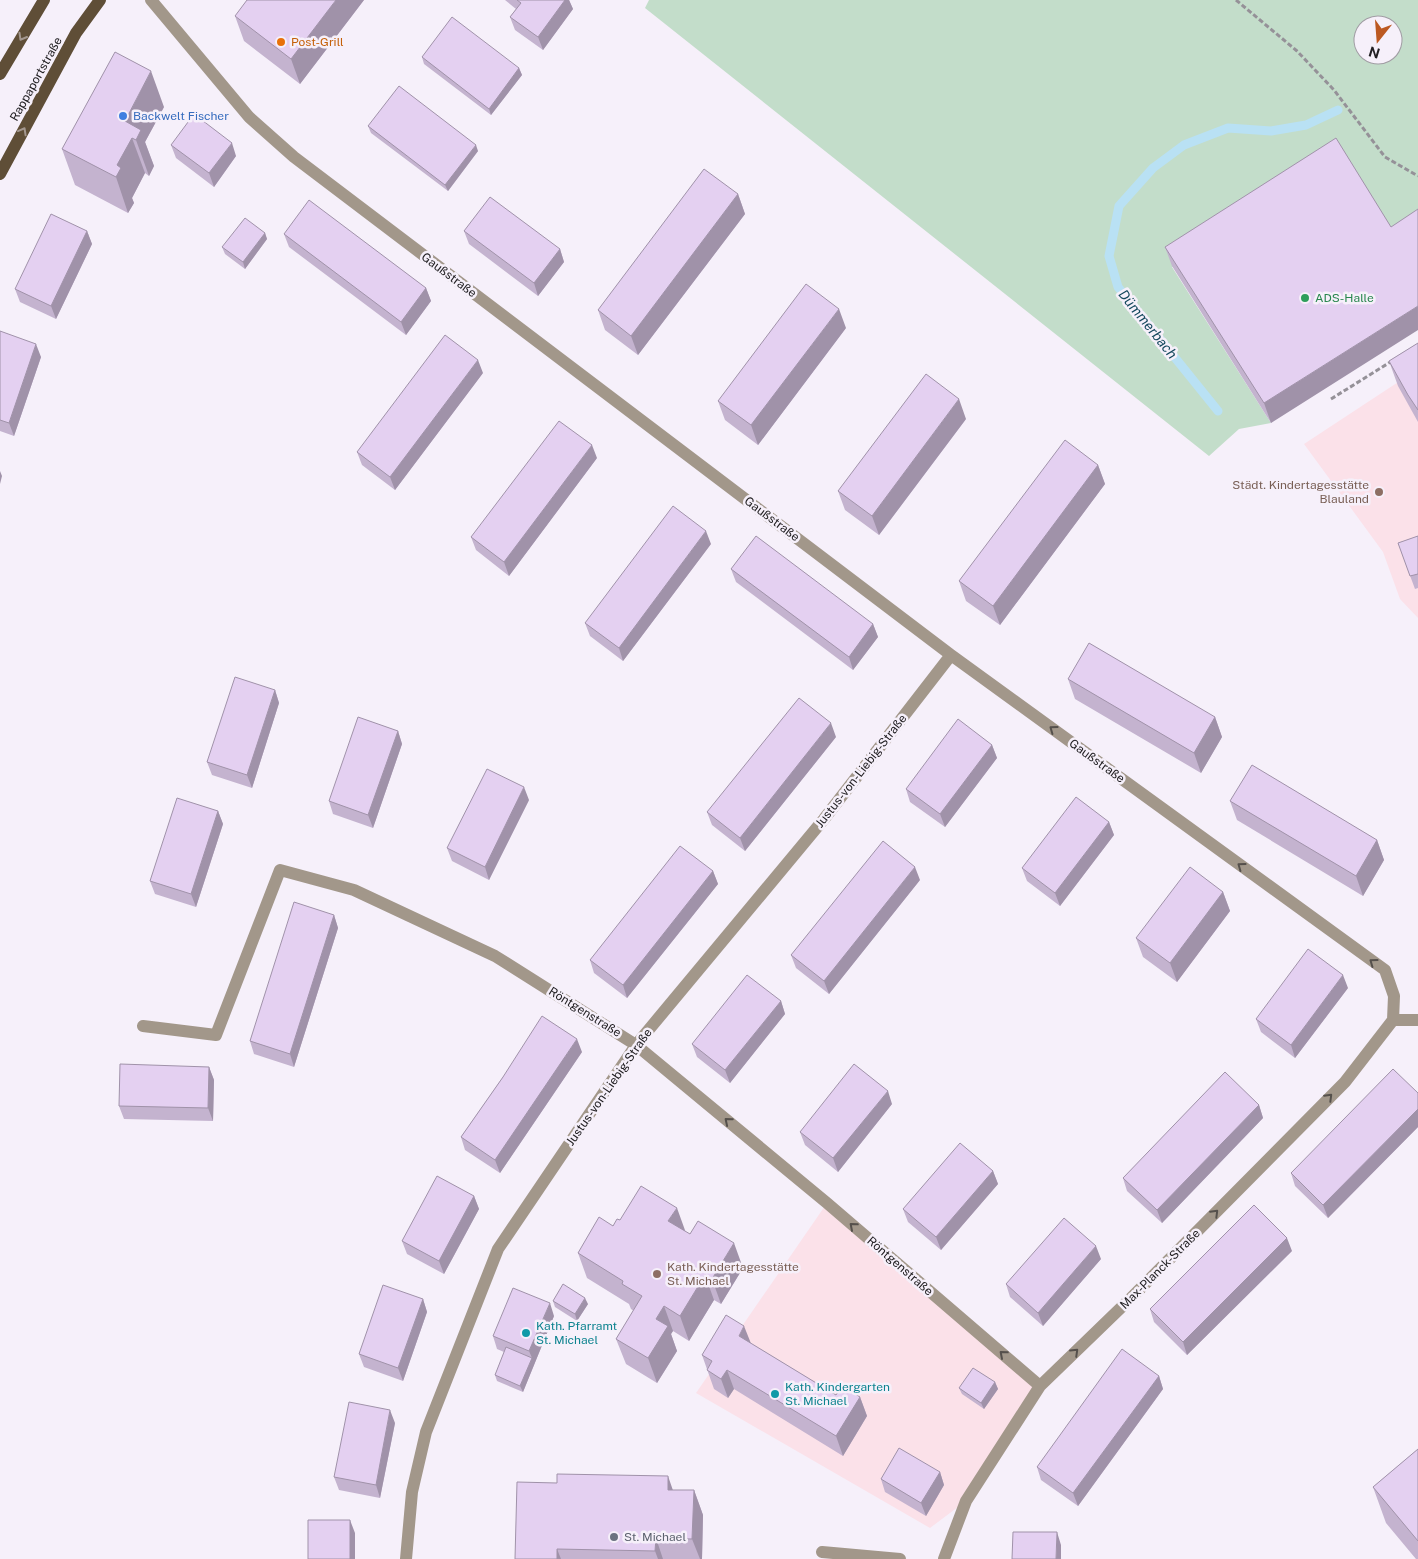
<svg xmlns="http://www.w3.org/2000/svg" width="1418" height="1559" viewBox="0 0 1418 1559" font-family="'Public Sans',sans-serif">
<rect width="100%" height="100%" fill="#f6f0fa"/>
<path fill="#fbe1e9" d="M 1418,369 L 1418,618 L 1400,599 L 1383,552 L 1304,444 Z
M 827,1203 L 1040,1386 L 966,1501 L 930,1528 L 696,1393 Z"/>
<path fill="#c3ddca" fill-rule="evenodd" d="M 649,0 L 1418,0 L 1418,233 L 1172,267 L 1271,423 L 1239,429 L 1209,456 L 645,8 ZM 1363,25 L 1393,25 L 1393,55 L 1363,55 Z"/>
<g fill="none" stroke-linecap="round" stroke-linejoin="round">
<path stroke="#b9e1f4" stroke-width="9" d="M 1218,411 L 1118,287 L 1109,256 L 1119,206 L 1153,168 L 1184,145 L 1228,128 L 1271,131 L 1306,125 L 1338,110"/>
<path stroke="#959198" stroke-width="3" stroke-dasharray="5 2.5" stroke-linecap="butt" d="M 1236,0 L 1297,51 L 1334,90 L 1385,157 L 1418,176
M 1331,399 L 1392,361"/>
<path stroke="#a2978a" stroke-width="12" d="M 822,1552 L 900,1559"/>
<path stroke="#a2978a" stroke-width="12" d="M 151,0 L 249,117 L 294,157 L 951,655 L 1385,970 L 1394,996 L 1393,1020
M 1393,1020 L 1418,1020
M 143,1026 L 216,1035 L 280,870 L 354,890 L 495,956 L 636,1045 L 827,1203 L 1040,1386
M 406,1559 L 412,1492 L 426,1432 L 498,1249 L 636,1045 L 824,819 L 951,655
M 944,1559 L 966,1501 L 1040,1386 L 1131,1298 L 1345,1082 L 1393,1020"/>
<path stroke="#5f4e37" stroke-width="12" d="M 0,74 L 44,0
M 0,174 L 76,33 L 100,0"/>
</g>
<path fill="#c4b3cf" d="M 364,0 L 300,84 L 244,41 L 235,16 Z
M 505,0 L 569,0 L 573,9 L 543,50 L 515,30 L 510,17 L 516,9 Z
M 422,57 L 519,68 L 522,75 L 491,115 L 424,64 Z
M 164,107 L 145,142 L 154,166 L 149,176 L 145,173 L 132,198 L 134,203 L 128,213 L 75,185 L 62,149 Z
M 368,126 L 478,151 L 448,191 L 371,133 Z
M 171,145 L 236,156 L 214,187 L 176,158 Z
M 738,194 L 745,214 L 638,355 L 605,330 L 598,310 Z
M 1391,227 L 1271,423 L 1172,266 L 1165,247 Z
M 87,231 L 92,244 L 56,319 L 20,302 L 15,289 Z
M 464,231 L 560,249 L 564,262 L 538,296 L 469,244 Z
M 265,233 L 267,239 L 245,269 L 225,254 L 222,247 Z
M 284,234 L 426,288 L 431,301 L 406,335 L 289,247 Z
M 846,328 L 758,445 L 725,420 L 718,401 Z
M 0,331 L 41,357 L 14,436 L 0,431 Z
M 1418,343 L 1418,422 L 1398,386 L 1389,361 Z
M 483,373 L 395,490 L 362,465 L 357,452 Z
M 966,419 L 879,535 L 845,510 L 838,491 Z
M 597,458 L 509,576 L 476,550 L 471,537 Z
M 1098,465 L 1105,484 L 1000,625 L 966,601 L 959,581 Z
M 1418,536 L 1418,588 L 1415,589 L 1398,543 Z
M 711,544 L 623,661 L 590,636 L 585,623 Z
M 731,569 L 873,624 L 878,637 L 853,670 L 736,582 Z
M 1068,679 L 1215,717 L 1222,737 L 1201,773 L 1075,699 Z
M 275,690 L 279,703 L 252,788 L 212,775 L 207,762 Z
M 398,731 L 402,744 L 373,828 L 333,814 L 329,801 Z
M 836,737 L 745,851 L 712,825 L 707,812 Z
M 992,745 L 997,758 L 945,827 L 910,802 L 906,789 Z
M 529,800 L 489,880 L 452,861 L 447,848 Z
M 1230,801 L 1377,840 L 1384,860 L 1363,896 L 1237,820 Z
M 218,811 L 223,824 L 196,907 L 155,894 L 150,881 Z
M 1109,822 L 1114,835 L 1060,906 L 1027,881 L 1022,868 Z
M 713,871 L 718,884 L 627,998 L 594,973 L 590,960 Z
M 920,880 L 829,994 L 796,968 L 791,955 Z
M 1223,892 L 1230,911 L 1177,982 L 1143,957 L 1136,938 Z
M 334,915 L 338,928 L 294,1067 L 254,1054 L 250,1041 Z
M 1348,988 L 1295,1058 L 1261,1032 L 1256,1019 Z
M 781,1001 L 785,1014 L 730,1083 L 697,1057 L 692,1044 Z
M 582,1052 L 500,1173 L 465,1150 L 461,1137 L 503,1077 Z
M 209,1067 L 214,1080 L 213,1121 L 124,1119 L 119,1106 Z
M 1418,1093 L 1418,1127 L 1328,1218 L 1295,1186 L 1291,1173 Z
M 892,1104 L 838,1172 L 805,1145 L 800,1132 Z
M 1259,1105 L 1263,1118 L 1162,1223 L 1127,1191 L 1123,1178 Z
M 993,1171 L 998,1184 L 941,1250 L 908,1222 L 903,1209 Z
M 474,1196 L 479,1209 L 444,1274 L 407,1254 L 402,1241 Z
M 620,1220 L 685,1232 L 743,1268 L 721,1304 L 714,1300 L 689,1341 L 673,1331 L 671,1334 L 677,1351 L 657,1383 L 626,1364 L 616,1339 L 634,1311 L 631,1309 L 629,1304 L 587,1278 L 578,1253 Z
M 1292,1251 L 1187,1355 L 1154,1322 L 1150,1309 Z
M 1101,1259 L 1043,1326 L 1010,1297 L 1006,1284 Z
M 423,1299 L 427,1312 L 403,1381 L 364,1367 L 359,1354 Z
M 553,1301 L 588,1304 L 577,1321 L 555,1307 Z
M 554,1316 L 523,1392 L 497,1381 L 495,1375 L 504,1352 L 497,1349 L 493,1336 Z
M 750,1343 L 836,1395 L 860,1397 L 867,1416 L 843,1456 L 734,1389 L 728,1398 L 714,1389 L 702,1355 Z
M 1159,1376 L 1163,1389 L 1078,1506 L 1041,1480 L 1037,1467 Z
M 995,1382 L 998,1389 L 984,1409 L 962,1394 L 959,1388 Z
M 395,1423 L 380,1498 L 339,1490 L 334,1477 Z
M 1418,1449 L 1418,1559 L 1416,1559 L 1386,1523 L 1373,1487 Z
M 940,1472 L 944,1485 L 926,1516 L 885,1492 L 881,1479 Z
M 673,1490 L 694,1490 L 703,1515 L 702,1559 L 515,1559 Z"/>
<path fill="#a092a9" d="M 336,0 L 364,0 L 300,84 L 291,59 Z
M 565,0 L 569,0 L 573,9 L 543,50 L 538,37 Z
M 519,68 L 522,75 L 491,115 L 489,109 Z
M 151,71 L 164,107 L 145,142 L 154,166 L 149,176 L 136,140 L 132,138 L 145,173 L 132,198 L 134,203 L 128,213 L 116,177 L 117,165 L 125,121 Z
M 232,143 L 236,156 L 214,187 L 209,173 Z
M 476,145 L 478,151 L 448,191 L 445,185 Z
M 738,194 L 745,214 L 638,355 L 631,336 Z
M 87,231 L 92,244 L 56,319 L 51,306 Z
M 265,233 L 267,239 L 245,269 L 243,262 Z
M 560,249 L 564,262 L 538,296 L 534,283 Z
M 426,288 L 431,301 L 406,335 L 401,322 Z
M 1418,306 L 1418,330 L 1271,423 L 1264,403 Z
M 839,309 L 846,328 L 758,445 L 751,425 Z
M 36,344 L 41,357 L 14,436 L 9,423 Z
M 478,360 L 483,373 L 395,490 L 390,477 Z
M 959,399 L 966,419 L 879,535 L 872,516 Z
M 592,445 L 597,458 L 509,576 L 504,562 Z
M 1098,465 L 1105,484 L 1000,625 L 993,606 Z
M 0,471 L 2,476 L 0,484 Z
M 706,531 L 711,544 L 623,661 L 619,648 Z
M 873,624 L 878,637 L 853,670 L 849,657 Z
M 275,690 L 279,703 L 252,788 L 247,775 Z
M 1215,717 L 1222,737 L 1201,773 L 1194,753 Z
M 831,723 L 836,737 L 745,851 L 740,838 Z
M 398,731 L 402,744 L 373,828 L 368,815 Z
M 992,745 L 997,758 L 945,827 L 940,814 Z
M 524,787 L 529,800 L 489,880 L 485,867 Z
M 218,811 L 223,824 L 196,907 L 191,894 Z
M 1109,822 L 1114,835 L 1060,906 L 1055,893 Z
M 1377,840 L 1384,860 L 1363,896 L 1356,876 Z
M 915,867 L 920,880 L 829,994 L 824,981 Z
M 713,871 L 718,884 L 627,998 L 623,985 Z
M 1223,892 L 1230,911 L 1177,982 L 1170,963 Z
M 334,915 L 338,928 L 294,1067 L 290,1054 Z
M 1343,975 L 1348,988 L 1295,1058 L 1291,1045 Z
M 781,1001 L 785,1014 L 730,1083 L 725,1070 Z
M 577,1039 L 582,1052 L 500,1173 L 495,1160 Z
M 209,1067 L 214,1080 L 213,1121 L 208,1108 Z
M 888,1091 L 892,1104 L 838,1172 L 833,1158 Z
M 1259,1105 L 1263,1118 L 1162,1223 L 1157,1210 Z
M 1418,1109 L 1418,1127 L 1328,1218 L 1323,1205 Z
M 993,1171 L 998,1184 L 941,1250 L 936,1237 Z
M 474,1196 L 479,1209 L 444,1274 L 439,1261 Z
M 677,1208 L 686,1233 L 668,1221 Z
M 1287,1238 L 1292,1251 L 1187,1355 L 1183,1342 Z
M 734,1243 L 743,1268 L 721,1304 L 712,1279 Z
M 1096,1246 L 1101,1259 L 1043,1326 L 1038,1313 Z
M 705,1275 L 714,1300 L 689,1341 L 680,1316 Z
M 585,1298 L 588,1304 L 577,1321 L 575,1314 Z
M 423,1299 L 427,1312 L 403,1381 L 398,1368 Z
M 550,1303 L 554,1316 L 523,1392 L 520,1386 L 532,1358 L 529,1351 Z
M 664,1306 L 673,1331 L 671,1334 L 677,1351 L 657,1383 L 648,1358 L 656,1319 Z
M 744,1326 L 752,1346 L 739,1336 Z
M 727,1370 L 734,1389 L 728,1398 L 721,1379 Z
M 1159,1376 L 1163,1389 L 1078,1506 L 1073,1493 Z
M 995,1382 L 998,1389 L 984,1409 L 981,1403 Z
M 860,1397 L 867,1416 L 843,1456 L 836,1436 Z
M 390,1410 L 395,1423 L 380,1498 L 376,1485 Z
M 940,1472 L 944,1485 L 926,1516 L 921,1503 Z
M 668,1476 L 677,1502 L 668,1490 Z
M 694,1490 L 703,1515 L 702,1559 L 700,1559 L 692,1539 Z
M 350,1520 L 355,1533 L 355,1559 L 350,1559 Z
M 1057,1532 L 1061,1545 L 1061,1559 L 1056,1559 Z
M 656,1538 L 663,1559 L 658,1559 L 655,1551 Z
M 557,1549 L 561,1559 L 557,1559 Z"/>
<path fill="#e4d0f1" stroke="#a092a9" d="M 247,0 L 336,0 L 291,59 L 235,16 Z
M 517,0 L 565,0 L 538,37 L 510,17 L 521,3 Z
M 452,17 L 519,68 L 489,109 L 422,57 Z
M 115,52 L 151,71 L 125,121 L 141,130 L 136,140 L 132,138 L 117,165 L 121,168 L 116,177 L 62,149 Z
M 399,86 L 476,145 L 445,185 L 368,126 Z
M 194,114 L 232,143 L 209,173 L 171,145 Z
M 1336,138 L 1391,227 L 1418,209 L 1418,306 L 1264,403 L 1165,247 Z
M 704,169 L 738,194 L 631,336 L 598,310 Z
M 490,197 L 560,249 L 534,283 L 464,231 Z
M 309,200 L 426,288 L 401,322 L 284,234 Z
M 51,214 L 87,231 L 51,306 L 15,289 Z
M 245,218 L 265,233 L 243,262 L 222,247 Z
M 806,284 L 839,309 L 751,425 L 718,401 Z
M 0,331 L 36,344 L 9,423 L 0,420 Z
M 445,335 L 478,360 L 390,477 L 357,452 Z
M 1418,343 L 1418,410 L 1408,395 L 1389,361 Z
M 926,374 L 959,399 L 872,516 L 838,491 Z
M 559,421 L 592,445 L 504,562 L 471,537 Z
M 1065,440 L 1098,465 L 993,606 L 959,581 Z
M 673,506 L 706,531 L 619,648 L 585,623 Z
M 756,536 L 873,624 L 849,657 L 731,569 Z
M 1418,536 L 1418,574 L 1410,576 L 1398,543 Z
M 1089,643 L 1215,717 L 1194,753 L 1068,679 Z
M 235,677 L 275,690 L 247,775 L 207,762 Z
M 799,698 L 831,723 L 740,838 L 707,812 Z
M 358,717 L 398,731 L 368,815 L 329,801 Z
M 958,719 L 992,745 L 940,814 L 906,789 Z
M 1252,765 L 1377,840 L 1356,876 L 1230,801 Z
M 487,769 L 524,787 L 485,867 L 447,848 Z
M 1076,797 L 1109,822 L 1055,893 L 1022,868 Z
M 177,798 L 218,811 L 191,894 L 150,881 Z
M 883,841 L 915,867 L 824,981 L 791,955 Z
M 680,846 L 713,871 L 623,985 L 590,960 Z
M 1190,867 L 1223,892 L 1170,963 L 1136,938 Z
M 294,902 L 334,915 L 290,1054 L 250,1041 Z
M 1308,949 L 1343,975 L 1291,1045 L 1256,1019 Z
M 747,975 L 781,1001 L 725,1070 L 692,1044 Z
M 542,1016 L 577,1039 L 495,1160 L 461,1137 L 503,1077 Z
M 120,1064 L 209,1067 L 208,1108 L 119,1106 Z
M 854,1064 L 888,1091 L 833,1158 L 800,1132 Z
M 1393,1069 L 1418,1093 L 1418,1109 L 1323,1205 L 1291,1173 Z
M 1225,1072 L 1259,1105 L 1157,1210 L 1123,1178 Z
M 960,1143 L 993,1171 L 936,1237 L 903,1209 Z
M 437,1176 L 474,1196 L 439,1261 L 402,1241 Z
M 641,1186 L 677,1208 L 668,1221 L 690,1234 L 698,1221 L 734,1243 L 712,1279 L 705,1275 L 680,1316 L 664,1306 L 656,1319 L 668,1326 L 648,1358 L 616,1339 L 642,1296 L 622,1284 L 623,1281 L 578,1253 L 599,1217 L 613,1226 L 617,1219 L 620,1220 Z
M 1254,1205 L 1287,1238 L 1183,1342 L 1150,1309 Z
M 1064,1218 L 1096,1246 L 1038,1313 L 1006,1284 Z
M 563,1284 L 585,1298 L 575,1314 L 553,1301 Z
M 383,1285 L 423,1299 L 398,1368 L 359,1354 Z
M 513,1288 L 550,1303 L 529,1351 L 493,1336 Z
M 726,1315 L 744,1326 L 739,1336 L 836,1395 L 842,1386 L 860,1397 L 836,1436 L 727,1370 L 721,1379 L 707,1370 L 712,1361 L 702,1355 Z
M 506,1347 L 532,1358 L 520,1386 L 495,1375 Z
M 1122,1349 L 1159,1376 L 1073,1493 L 1037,1467 Z
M 973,1368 L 995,1382 L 981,1403 L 959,1388 Z
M 349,1402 L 390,1410 L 376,1485 L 334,1477 Z
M 899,1448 L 940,1472 L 921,1503 L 881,1479 Z
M 1418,1449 L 1418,1541 L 1373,1487 Z
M 557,1474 L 668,1476 L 668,1490 L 694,1490 L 692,1539 L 656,1538 L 655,1551 L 557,1549 L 557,1559 L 515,1559 L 517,1482 L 557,1483 Z
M 308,1520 L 350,1520 L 350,1559 L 308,1559 Z
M 1013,1532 L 1057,1532 L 1056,1559 L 1012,1559 Z"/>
<defs><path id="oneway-chevron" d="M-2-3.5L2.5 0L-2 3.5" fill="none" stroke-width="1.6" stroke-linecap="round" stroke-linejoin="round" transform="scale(1.25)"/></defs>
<g stroke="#a3978f">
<use href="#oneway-chevron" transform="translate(22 37) rotate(120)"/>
<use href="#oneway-chevron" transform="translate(23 131) rotate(-61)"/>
</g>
<g stroke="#55504c">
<use href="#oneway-chevron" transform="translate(1053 729) rotate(-144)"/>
<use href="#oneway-chevron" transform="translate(1241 866) rotate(-144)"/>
<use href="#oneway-chevron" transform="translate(1373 962) rotate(-144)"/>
<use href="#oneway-chevron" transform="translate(1329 1097) rotate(-45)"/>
<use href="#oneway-chevron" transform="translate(728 1121) rotate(-140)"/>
<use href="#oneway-chevron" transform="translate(1215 1213) rotate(-45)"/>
<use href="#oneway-chevron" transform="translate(853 1226) rotate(-139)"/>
<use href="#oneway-chevron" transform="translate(1075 1352) rotate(-44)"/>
<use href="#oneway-chevron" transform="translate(1003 1354) rotate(-139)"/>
</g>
<circle fill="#e8710a" stroke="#f6f0fa" stroke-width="2" cx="281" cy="42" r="5"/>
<circle fill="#3f7fe0" stroke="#f6f0fa" stroke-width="2" cx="123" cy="116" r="5"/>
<circle fill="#2e9e5b" stroke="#f6f0fa" stroke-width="2" cx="1305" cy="298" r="5"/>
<g fill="#8d6e63" stroke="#f6f0fa" stroke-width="2">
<circle cx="1379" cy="492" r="5"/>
<circle cx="657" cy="1274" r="5"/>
</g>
<g fill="#0f9aa8" stroke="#f6f0fa" stroke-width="2">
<circle cx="526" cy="1333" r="5"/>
<circle cx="775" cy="1394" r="5"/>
</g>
<circle fill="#6b7280" stroke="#f6f0fa" stroke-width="2" cx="614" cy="1537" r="5"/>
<g text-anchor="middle" stroke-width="5" stroke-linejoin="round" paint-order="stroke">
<g font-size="12" fill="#c56008" stroke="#f6f0fa" text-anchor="start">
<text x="291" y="46">Post-Grill</text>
</g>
<g font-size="12" fill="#222023" stroke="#f6f0fa">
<text transform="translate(36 79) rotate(-61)" y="4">Rappaportstraße</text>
<text transform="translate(449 275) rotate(37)" y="4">Gaußstraße</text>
<text transform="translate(772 519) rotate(37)" y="4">Gaußstraße</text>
<text transform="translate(1097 761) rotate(36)" y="4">Gaußstraße</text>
<text transform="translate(861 771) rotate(-52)" y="4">Justus-von-Liebig-Straße</text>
<text transform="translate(585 1012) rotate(32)" y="4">Röntgenstraße</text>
<text transform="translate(609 1087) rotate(-55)" y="4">Justus-von-Liebig-Straße</text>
<text transform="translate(900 1266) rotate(41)" y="4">Röntgenstraße</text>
<text transform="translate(1160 1269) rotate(-45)" y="4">Max-Planck-Straße</text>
</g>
<g font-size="12" fill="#366cbe" stroke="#f6f0fa" text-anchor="start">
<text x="133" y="120">Backwelt Fischer</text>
</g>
<g font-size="12" fill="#27864d" stroke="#f6f0fa" text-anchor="start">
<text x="1315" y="302">ADS-Halle</text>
</g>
<g font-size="12" fill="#785e54" stroke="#f6f0fa" text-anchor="end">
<text x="1369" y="489">Städt. Kindertagesstätte<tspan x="1369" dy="14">Blauland</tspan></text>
<text x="667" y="1271" text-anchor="start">Kath. Kindertagesstätte<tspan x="667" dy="14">St. Michael</tspan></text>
</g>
<g font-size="12" fill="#0d838f" stroke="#f6f0fa" text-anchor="start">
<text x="536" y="1330">Kath. Pfarramt<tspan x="536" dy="14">St. Michael</tspan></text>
<text x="785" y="1391">Kath. Kindergarten<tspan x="785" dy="14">St. Michael</tspan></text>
</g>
<g font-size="12" fill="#5b616d" stroke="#f6f0fa" text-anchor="start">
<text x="624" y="1541">St. Michael</text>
</g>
<g font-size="14" font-style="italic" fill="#14485d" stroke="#f6f0fa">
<text transform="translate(1148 324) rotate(51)" y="5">Dümmerbach</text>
</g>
</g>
<g transform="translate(1378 40) rotate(197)"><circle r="24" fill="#f6f0fa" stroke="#a19da4"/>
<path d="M0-4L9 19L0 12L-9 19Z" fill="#bc5921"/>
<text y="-8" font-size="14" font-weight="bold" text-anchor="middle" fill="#222023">N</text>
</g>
</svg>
